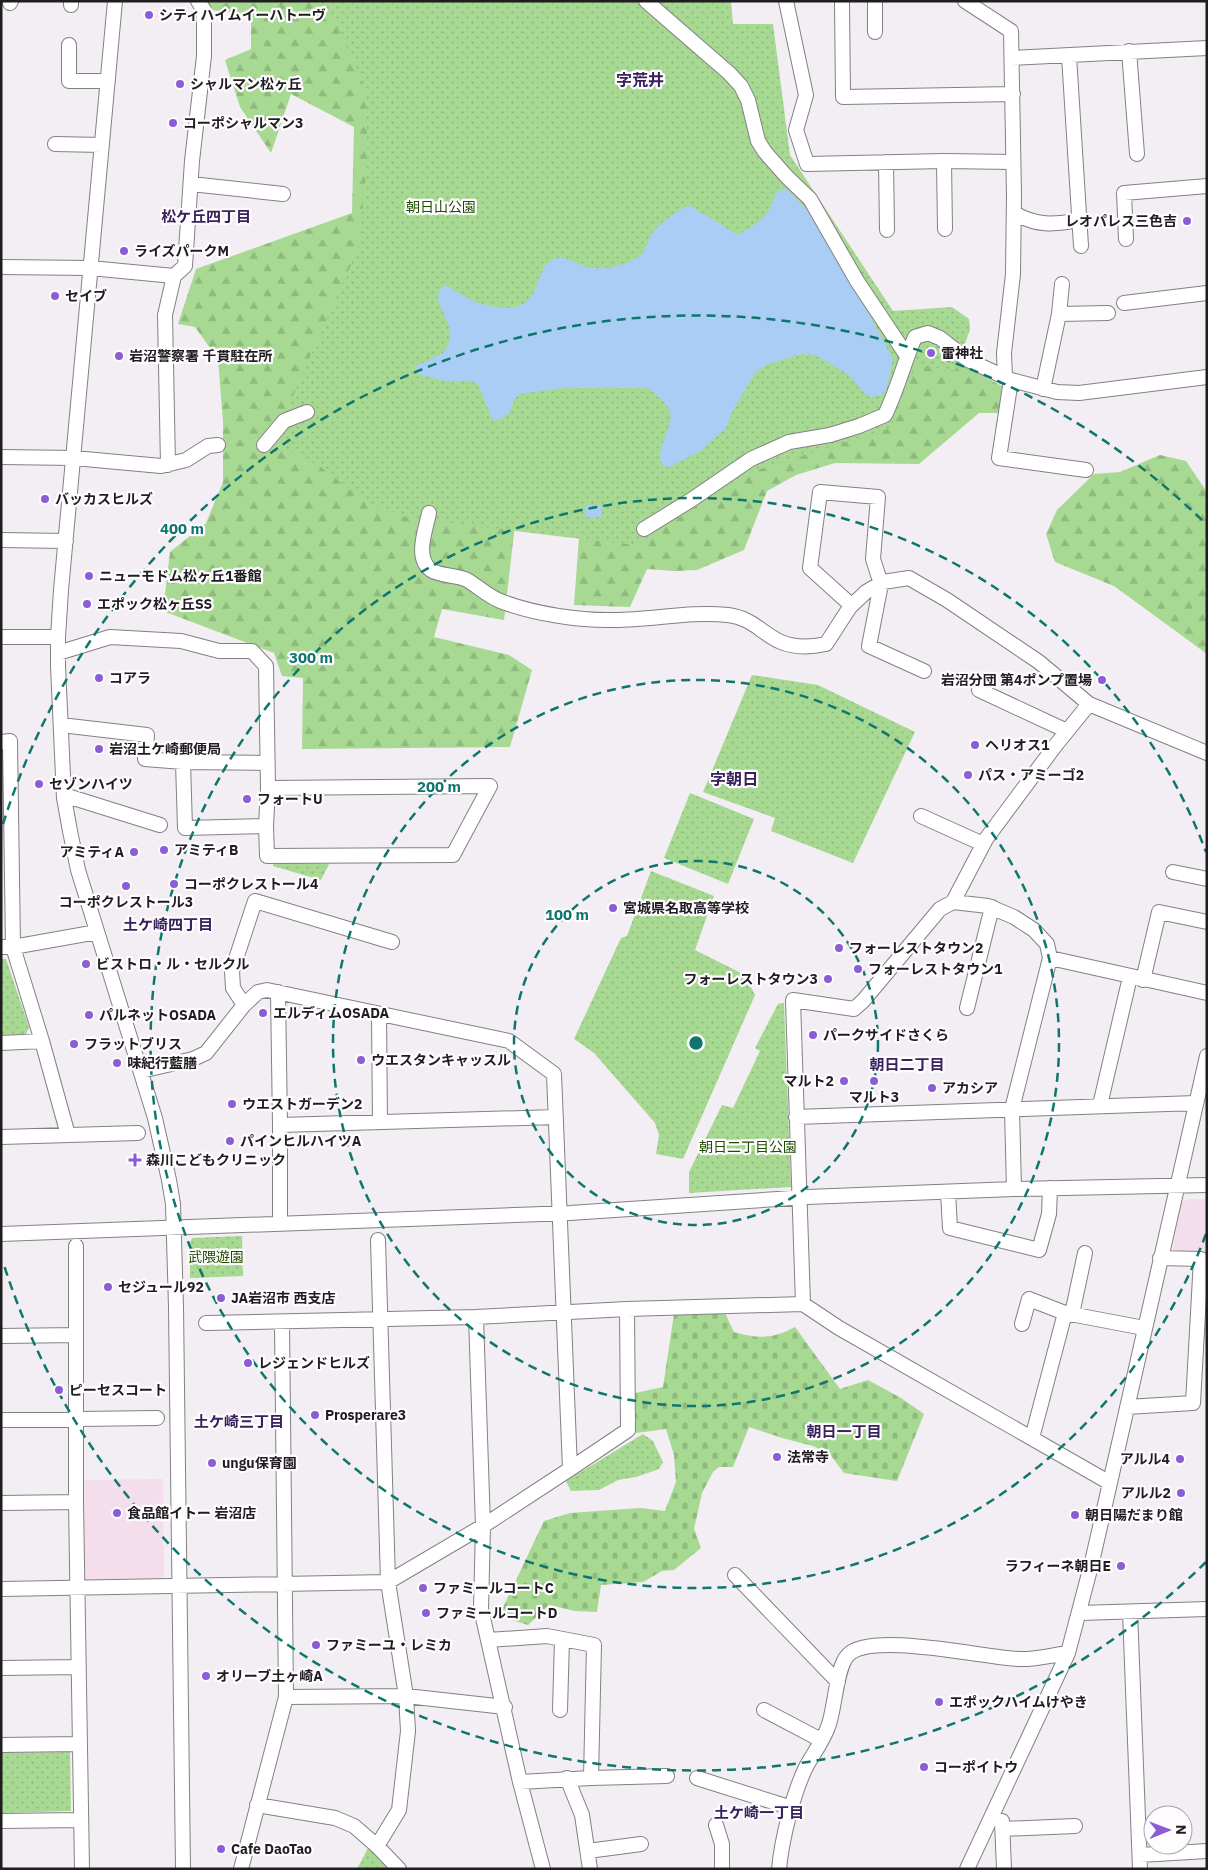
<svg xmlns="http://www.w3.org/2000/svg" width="1208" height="1870" viewBox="0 0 1208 1870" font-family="'IBM Plex Sans','Noto Sans JP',sans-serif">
<defs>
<pattern id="forest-firs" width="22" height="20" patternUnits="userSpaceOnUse" patternTransform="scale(1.25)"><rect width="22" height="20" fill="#a7d992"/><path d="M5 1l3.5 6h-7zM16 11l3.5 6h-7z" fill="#8fba7d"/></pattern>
<pattern id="cemetery-stones" width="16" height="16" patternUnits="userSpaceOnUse" patternTransform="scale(1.25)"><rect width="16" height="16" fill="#a7d992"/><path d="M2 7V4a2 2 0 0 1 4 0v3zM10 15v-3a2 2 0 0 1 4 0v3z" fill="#8fba7d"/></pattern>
<pattern id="park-dots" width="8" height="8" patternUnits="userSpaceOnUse" patternTransform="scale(1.25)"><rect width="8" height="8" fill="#a7d992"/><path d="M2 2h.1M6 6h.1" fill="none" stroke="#8fba7d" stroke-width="1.8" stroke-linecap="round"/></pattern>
</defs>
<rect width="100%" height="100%" fill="#f2eef3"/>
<path fill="#f5deec" d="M 1189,1199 L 1207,1199 L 1207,1302 L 1204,1302 L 1206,1256 L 1172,1255 L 1180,1203 Z
M 163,1479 L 164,1583 L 86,1584 L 82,1580 L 81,1480 Z"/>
<path fill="url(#forest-firs)" d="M 207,1 L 544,1 L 515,525 L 504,620 L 442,609 L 434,637 L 509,655 L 532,670 L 510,747 L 302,749 L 303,678 L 282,676 L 274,653 L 163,611 L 170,552 L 206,523 L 223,482 L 223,422 L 218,359 L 195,327 L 178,324 L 196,269 L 352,213 L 354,127 L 291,94 L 271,153 L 240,107 L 225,60 L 251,49 L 251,15 L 211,10 Z
M 933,313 L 970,329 L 958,363 L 1002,386 L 999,413 L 979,413 L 919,464 L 835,463 L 796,475 L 767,491 L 744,550 L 697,570 L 674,571 L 647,569 L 630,607 L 574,605 L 579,537 Z
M 1160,455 L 1186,461 L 1207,492 L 1207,654 L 1114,586 L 1055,562 L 1046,534 L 1057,510 L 1094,474 L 1120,472 Z"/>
<path fill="url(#cemetery-stones)" d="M 725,1313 L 734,1332 C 758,1339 773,1339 795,1327 L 840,1389 L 868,1380 L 901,1398 L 924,1414 L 897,1481 L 844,1473 L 829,1453 L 813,1446 L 782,1438 L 749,1427 L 733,1467 L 719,1467 L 713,1472 L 702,1493 L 694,1529 L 701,1548 L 674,1570 L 662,1571 L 643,1582 L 601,1585 L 597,1612 L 575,1611 L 549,1605 L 528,1625 L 499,1616 L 544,1521 L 570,1513 L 640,1508 L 665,1511 L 676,1482 L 674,1455 L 666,1429 L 636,1433 L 635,1393 L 663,1387 L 674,1314 Z"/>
<path fill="url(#park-dots)" d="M 318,1 L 731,1 L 733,24 L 773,24 L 790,155 L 893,311 L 952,307 L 969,319 L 970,329 L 955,371 L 917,364 L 890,428 L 748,473 L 636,545 L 556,536 L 406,517 L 371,505 L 318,465 L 284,448 L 290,402 L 358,249 L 368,158 L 365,90 L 340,30 Z
M 752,675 L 818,685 L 915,732 L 853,863 L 771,831 L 775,818 L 703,792 Z
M 690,793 L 754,819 L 728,884 L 664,858 Z
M 274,861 L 329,864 L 321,880 L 273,866 Z
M 651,871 L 714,896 L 695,950 L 745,975 L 755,995 L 683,1159 L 656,1154 L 659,1135 L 655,1123 L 594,1053 L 574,1039 L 621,938 L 627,936 Z
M 1,959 L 6,959 L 29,1027 L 26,1034 L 1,1035 Z
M 784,1003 L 791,1187 L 689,1193 L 689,1172 L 722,1105 L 733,1108 L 760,1051 L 755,1048 L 778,1004 Z
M 242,1236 L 243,1276 L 190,1278 L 190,1243 L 192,1238 Z
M 643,1434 L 653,1441 L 663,1462 L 659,1469 L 636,1477 L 618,1480 L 599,1490 L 571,1491 L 566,1481 Z
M 70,1752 L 71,1811 L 1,1813 L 1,1753 Z
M 369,1846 L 396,1869 L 357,1869 Z"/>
<path fill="#a9cdf5" d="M 781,189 L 787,189 L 820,224 L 893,359 L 886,390 L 881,395 L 871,397 L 864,393 L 849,375 L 815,355 L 801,354 L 766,365 L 755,373 L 733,410 L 726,428 L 699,452 L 669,467 L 663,466 C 653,447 674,431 670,412 C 667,402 655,394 648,388 L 562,388 L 520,394 L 514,399 L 511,410 L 505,417 L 493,421 L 478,384 L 471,381 L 448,382 L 418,374 L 416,366 L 443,353 L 450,341 L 450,329 L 438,300 L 439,290 L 445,285 C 456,291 467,298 478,303 C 484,305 491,306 497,307 C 550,316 529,257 561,258 C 570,259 579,265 587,267 C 604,271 623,266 638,257 C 647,251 647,240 653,232 C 660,224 680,207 690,206 L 738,235 C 748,229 760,222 767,213 C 773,205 773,195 781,189 Z
M 586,506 L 601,506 L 602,517 L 586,517 Z"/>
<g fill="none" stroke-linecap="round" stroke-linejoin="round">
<defs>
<path id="minor" d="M 115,1 L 61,590 L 58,637 L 58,666 L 64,798 L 70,831 L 78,870 L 155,1118 L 169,1180 L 173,1204 L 176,1307 L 183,1869
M 646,1 L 729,73 L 741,86 L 748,100 L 758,141 L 765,152 L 787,177 L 810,199 L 857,281 L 907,356
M 786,1 L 806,95 L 796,130 L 807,164 L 944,161 L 1013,162
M 842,1 L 843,97 L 1013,94
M 875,1 L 875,32
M 965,1 L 1011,31 L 1014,195 L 1013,274 L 1004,353 L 1005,377
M 10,3 L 11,1
M 71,5 L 71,1
M 69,45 L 69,81 L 108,81
M 1129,51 L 1137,154
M 1069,56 L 1081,246
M 1012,58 L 1207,48
M 55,144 L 102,145
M 944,161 L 945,229
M 886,162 L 887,230
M 191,184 L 283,194
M 1014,213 C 1036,226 1054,225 1079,220
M 1126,239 L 1124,193 L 1207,186
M 1,267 L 90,268 L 174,276
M 1124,303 L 1207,293
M 1059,314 L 1108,313
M 1011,380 L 999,458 L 1086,470
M 1043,389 L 1059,314 L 1062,284
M 264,445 L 284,421 L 307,412
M 1,457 L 74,458 L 161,466 L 186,460 L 208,446 L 218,445
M 168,465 L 165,315 L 174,276 L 185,266 L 192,161 L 204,56 L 204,10 L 198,1
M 429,513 C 426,529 414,558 431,570 C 439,576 458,575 467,580 C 479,587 490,598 503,602 C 535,614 581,621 615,620 C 652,620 690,611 728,615 C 753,618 762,634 781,642 C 795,648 812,647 826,644 L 850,607 L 866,592 L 883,582 L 909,578 L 947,600 L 1039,662 L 1089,704 L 1207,753
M 644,529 L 691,500 L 751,459 L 789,442 L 830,435 L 859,426 L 885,415 C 897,390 904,363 915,337 L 928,333 L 940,338 L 968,360 L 1011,380 L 1057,392 L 1079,393 L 1207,377
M 1,540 L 66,541
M 851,605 L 810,568 L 820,492 L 878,497 L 873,559 L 881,584 L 869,646 L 924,671
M 1,637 L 58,637
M 58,653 L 110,637 L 181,641 L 219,651 L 252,651 L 266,666 L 268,788 L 266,826 L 267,856 L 453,855 L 490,786 L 268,788
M 979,690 L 1067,731
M 61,725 L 147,735 L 145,759 L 183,762 L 267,763
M 1,742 L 10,741 L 13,947 L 42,1041 L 68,1135
M 183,762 L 185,828 L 266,826
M 64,795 L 160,825
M 921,816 L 983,844
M 1173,872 L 1207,879
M 953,902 L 988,906 L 1014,917 L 1034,930 L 1047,944 L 1050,958 L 1012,1109 L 1014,1189
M 1,947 L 13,947 L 97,932
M 1050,958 L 1207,993
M 1143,980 L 1159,912 L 1207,922
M 278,992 L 280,1125 L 556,1117
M 244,1005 L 233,988 L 232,971 L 255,901 L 392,942
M 967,1008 L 992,907
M 379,1014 L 380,1122
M 1,1043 L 42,1041
M 1100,1105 L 1130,977
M 796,1117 L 1196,1103
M 280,1125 L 280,1224
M 1,1137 L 138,1133
M 948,1192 L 950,1228 L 1039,1250 L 1049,1214 L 1050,1188
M 1,1234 L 570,1213 L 807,1197 L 1014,1189 L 1207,1185
M 76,1246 L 76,1502 L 82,1869
M 803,1304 L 793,1000 L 854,1009 L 863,1001 L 940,909 L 953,902 L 986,839 L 1055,746 L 1089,704
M 1072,1314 L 1085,1253
M 476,1317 L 483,1526 L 481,1609 L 520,1782 L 543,1869
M 206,1323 L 476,1317 L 627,1309 L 803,1304 L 839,1328 L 1110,1483
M 1022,1324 L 1029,1299 L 1065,1313
M 1,1336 L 76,1335
M 1127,1407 L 1193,1403 L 1201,1259 L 1160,1258
M 1,1420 L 157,1418
M 1032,1438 L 1065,1313 L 1144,1328
M 570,1469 L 628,1430 L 627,1309
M 1,1503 L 76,1502
M 735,1575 L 838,1682
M 1,1589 L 388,1582 L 483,1526 L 570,1469 L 554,1074 L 509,1041 L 267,990 L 258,992 L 244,1005 L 206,1053 L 193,1059 L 141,1071
M 1130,1612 L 1140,1869
M 1080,1613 L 1207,1609
M 488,1640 L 547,1636 L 594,1645 L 591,1778 L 520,1782
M 1,1668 L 79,1667
M 286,1697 L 406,1696 L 505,1707
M 560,1710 L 562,1639
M 764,1710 L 821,1740
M 1,1745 L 79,1744
M 567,1778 L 582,1815 L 590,1869
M 591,1778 L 667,1776
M 697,1778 L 792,1808
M 257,1805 L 335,1818 L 354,1826 L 377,1846 L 399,1869
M 1,1821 L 80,1820
M 1002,1821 L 1004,1869
M 716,1825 L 722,1844 L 722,1869
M 1002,1829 L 1075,1826
M 377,1846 L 399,1810 L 408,1731 L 406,1696 L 388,1582 L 378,1240
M 588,1851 L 641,1844
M 1140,1855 L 1207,1851
M 241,1869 L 286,1697 L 282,1323
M 779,1869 C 782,1838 793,1794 806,1767 C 813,1754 823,1741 828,1727 C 835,1710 836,1667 848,1655 C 871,1631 985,1658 1019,1659 C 1035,1660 1052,1655 1068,1653
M 967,1869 L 1068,1653 L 1092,1562 L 1207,1056"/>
</defs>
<use href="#minor" stroke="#838084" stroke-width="16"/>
<use href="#minor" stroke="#fff" stroke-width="14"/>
</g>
<g fill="none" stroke="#0f766e" stroke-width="2.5" stroke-dasharray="9 6">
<circle cx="696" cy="1043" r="182"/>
<circle cx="696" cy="1043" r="363"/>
<path d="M1206 1234A545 545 0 1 1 1206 852"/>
<path d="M1206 1562A727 727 0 0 1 3 1262M3 824A727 727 0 0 1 1206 524"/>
</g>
<g fill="#8a5cd6" stroke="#fefcfe" stroke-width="2">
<circle cx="149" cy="15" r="5"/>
<circle cx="180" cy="84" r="5"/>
<circle cx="173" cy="123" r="5"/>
<circle cx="1187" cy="221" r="5"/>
<circle cx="124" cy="251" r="5"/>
<circle cx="55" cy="296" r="5"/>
<circle cx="931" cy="353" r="5"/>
<circle cx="119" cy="356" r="5"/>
<circle cx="45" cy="499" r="5"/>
<circle cx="89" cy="576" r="5"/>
<circle cx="87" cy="604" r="5"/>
<circle cx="99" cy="678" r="5"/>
<circle cx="1102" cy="680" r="5"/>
<circle cx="975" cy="745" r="5"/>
<circle cx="99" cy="749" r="5"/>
<circle cx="968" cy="775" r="5"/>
<circle cx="39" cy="784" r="5"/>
<circle cx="247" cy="799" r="5"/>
<circle cx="164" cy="850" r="5"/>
<circle cx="134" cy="852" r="5"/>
<circle cx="174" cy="884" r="5"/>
<circle cx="126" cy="886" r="5"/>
<circle cx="613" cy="908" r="5"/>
<circle cx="839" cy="948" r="5"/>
<circle cx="86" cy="964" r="5"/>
<circle cx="858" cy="969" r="5"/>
<circle cx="828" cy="979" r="5"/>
<circle cx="263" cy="1013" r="5"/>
<circle cx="89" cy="1015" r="5"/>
<circle cx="813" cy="1035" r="5"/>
<circle cx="74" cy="1044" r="5"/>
<circle cx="361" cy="1060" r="5"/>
<circle cx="117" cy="1063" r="5"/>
<circle cx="844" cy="1081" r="5"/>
<circle cx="874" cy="1081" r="5"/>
<circle cx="932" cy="1088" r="5"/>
<circle cx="232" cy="1104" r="5"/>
<circle cx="230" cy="1141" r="5"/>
<path d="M132.5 1152.5h5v5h5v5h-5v5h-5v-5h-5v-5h5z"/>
<circle cx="108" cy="1287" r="5"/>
<circle cx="221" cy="1298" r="5"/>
<circle cx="248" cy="1363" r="5"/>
<circle cx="59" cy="1390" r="5"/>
<circle cx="315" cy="1415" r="5"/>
<circle cx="777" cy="1457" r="5"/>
<circle cx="1180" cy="1459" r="5"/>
<circle cx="212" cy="1463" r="5"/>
<circle cx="1181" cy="1493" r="5"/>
<circle cx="117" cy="1513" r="5"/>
<circle cx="1075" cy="1515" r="5"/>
<circle cx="1121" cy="1566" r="5"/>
<circle cx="423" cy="1588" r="5"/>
<circle cx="426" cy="1613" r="5"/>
<circle cx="316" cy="1645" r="5"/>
<circle cx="206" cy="1676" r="5"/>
<circle cx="939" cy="1702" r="5"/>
<circle cx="924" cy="1767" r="5"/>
<circle cx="221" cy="1849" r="5"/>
</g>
<g text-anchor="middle" stroke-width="4.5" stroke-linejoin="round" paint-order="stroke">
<g font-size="14" font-weight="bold" fill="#1f1d1f" stroke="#fefcfe" text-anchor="start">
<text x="159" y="20">シティハイムイーハトーヴ</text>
<text x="190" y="89">シャルマン松ヶ丘</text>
<text x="183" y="128">コーポシャルマン3</text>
<text x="1177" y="226" text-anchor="end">レオパレス三色吉</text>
<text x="134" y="256">ライズパークM</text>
<text x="65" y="301">セイブ</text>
<text x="941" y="358">雷神社</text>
<text x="129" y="361">岩沼警察署 千貫駐在所</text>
<text x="55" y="504">バッカスヒルズ</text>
<text x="99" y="581">ニューモドム松ヶ丘1番館</text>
<text x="97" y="609">エポック松ヶ丘SS</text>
<text x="109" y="683">コアラ</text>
<text x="1092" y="685" text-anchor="end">岩沼分団 第4ポンプ置場</text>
<text x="985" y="750">ヘリオス1</text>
<text x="109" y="754">岩沼土ケ崎郵便局</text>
<text x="978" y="780">パス・アミーゴ2</text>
<text x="49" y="789">セゾンハイツ</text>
<text x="257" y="804">フォートU</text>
<text x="174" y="855">アミティB</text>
<text x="124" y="857" text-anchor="end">アミティA</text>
<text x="184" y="889">コーポクレストール4</text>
<text x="126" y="907" text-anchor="middle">コーポクレストール3</text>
<text x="623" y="913">宮城県名取高等学校</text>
<text x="849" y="953">フォーレストタウン2</text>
<text x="96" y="969">ビストロ・ル・セルクル</text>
<text x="868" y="974">フォーレストタウン1</text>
<text x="818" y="984" text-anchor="end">フォーレストタウン3</text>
<text x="273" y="1018">エルディムOSADA</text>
<text x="99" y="1020">パルネットOSADA</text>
<text x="823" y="1040">パークサイドさくら</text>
<text x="84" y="1049">フラットブリス</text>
<text x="371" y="1065">ウエスタンキャッスル</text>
<text x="127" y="1068">味紀行藍膳</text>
<text x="834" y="1086" text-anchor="end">マルト2</text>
<text x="942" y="1093">アカシア</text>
<text x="874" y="1102" text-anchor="middle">マルト3</text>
<text x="242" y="1109">ウエストガーデン2</text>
<text x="240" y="1146">パインヒルハイツA</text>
<text x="146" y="1165">森川こどもクリニック</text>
<text x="118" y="1292">セジュール92</text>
<text x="231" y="1303">JA岩沼市 西支店</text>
<text x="258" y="1368">レジェンドヒルズ</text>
<text x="69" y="1395">ピーセスコート</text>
<text x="325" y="1420">Prosperare3</text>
<text x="787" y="1462">法常寺</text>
<text x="1170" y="1464" text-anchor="end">アルル4</text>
<text x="222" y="1468">ungu保育園</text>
<text x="1171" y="1498" text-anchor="end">アルル2</text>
<text x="127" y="1518">食品館イトー 岩沼店</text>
<text x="1085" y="1520">朝日陽だまり館</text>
<text x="1111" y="1571" text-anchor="end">ラフィーネ朝日E</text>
<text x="433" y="1593">ファミールコートC</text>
<text x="436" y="1618">ファミールコートD</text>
<text x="326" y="1650">ファミーユ・レミカ</text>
<text x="216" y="1681">オリーブ土ヶ崎A</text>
<text x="949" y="1707">エポックハイムけやき</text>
<text x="934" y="1772">コーポイトウ</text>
<text x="231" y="1854">Cafe DaoTao</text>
</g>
<g font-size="14" fill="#1f4e00" stroke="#fefcfe">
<text x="441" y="212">朝日山公園</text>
<text x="748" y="1152">朝日二丁目公園</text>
<text x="216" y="1262">武隈遊園</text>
</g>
<g font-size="15" font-weight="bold" fill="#38225c" stroke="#fefcfe">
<text x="206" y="222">松ケ丘四丁目</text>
<text x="168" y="930">土ケ崎四丁目</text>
<text x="907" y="1070">朝日二丁目</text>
<text x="239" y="1427">土ケ崎三丁目</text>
<text x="844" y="1437">朝日一丁目</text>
<text x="759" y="1818">土ケ崎一丁目</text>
</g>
<g font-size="16" font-weight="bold" fill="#38225c" stroke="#fefcfe">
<text x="640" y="86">字荒井</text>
<text x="734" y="785">字朝日</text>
</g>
</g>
<circle cx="696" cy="1043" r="8" fill="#0f766e" stroke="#fefcfe" stroke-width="2.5"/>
<g font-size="15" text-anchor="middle" font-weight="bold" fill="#0f766e" stroke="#fefcfe" stroke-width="4.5" stroke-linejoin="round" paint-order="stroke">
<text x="182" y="534">400 m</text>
<text x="311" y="663">300 m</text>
<text x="439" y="792">200 m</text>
<text x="567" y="920">100 m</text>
</g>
<rect width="1208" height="1870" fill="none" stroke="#1f1d1f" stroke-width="5"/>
<g transform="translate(1168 1830) rotate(89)"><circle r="24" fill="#fefcfe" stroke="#a5a3a5"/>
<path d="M0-4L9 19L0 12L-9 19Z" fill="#8a5cd6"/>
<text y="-8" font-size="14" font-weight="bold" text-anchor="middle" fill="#1f1d1f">N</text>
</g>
</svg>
